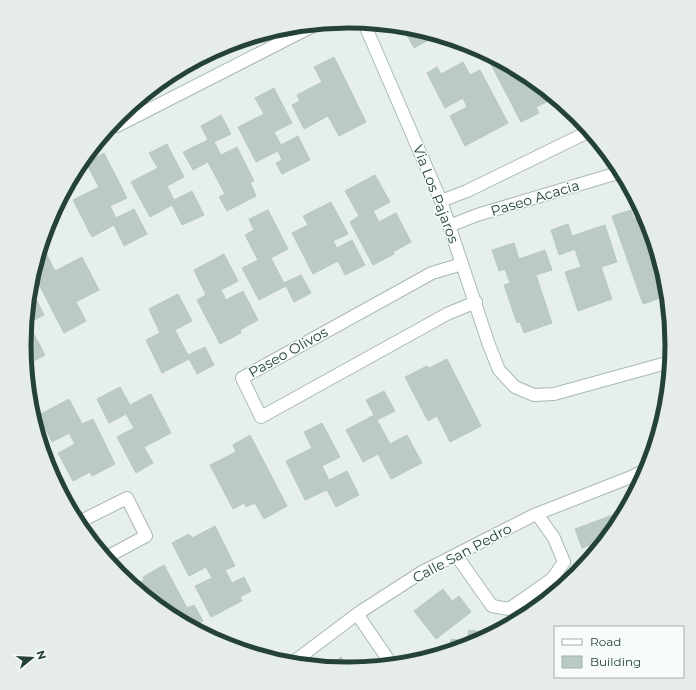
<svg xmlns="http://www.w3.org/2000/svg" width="696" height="690" viewBox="0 0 696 690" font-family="Montserrat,sans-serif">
<rect width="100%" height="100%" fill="#e6efeb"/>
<path fill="#bbcac4" stroke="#b8c9c2" d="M 402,26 L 411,27 L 438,35 L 414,48 Z
M 485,53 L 528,76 L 555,98 L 536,107 L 539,113 L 521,122 Z
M 334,57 L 366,122 L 339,136 L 328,116 L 304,129 L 292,105 L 300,101 L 297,95 L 322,82 L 314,67 Z
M 463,62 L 470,75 L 480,70 L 508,123 L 465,146 L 450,116 L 467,107 L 463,98 L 445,108 L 427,73 L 437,67 L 441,74 Z
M 274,88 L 292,123 L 274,132 L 281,145 L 298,136 L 310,160 L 282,174 L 276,163 L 282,160 L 278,151 L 256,162 L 238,127 L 264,114 L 255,98 Z
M 221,115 L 231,134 L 214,142 L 221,155 L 237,147 L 254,181 L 250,182 L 256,196 L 227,211 L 219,197 L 225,194 L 208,162 L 193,170 L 183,152 L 208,140 L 201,126 Z
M 167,144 L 184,177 L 167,186 L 174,200 L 192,191 L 204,215 L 182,225 L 172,205 L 150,217 L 131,182 L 158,168 L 149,153 Z
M 104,153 L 127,198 L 110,206 L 116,218 L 134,209 L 147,234 L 124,246 L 114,225 L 92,237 L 73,200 L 99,187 L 86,163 Z
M 375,175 L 390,202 L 373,211 L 379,222 L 396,213 L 411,242 L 393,252 L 394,254 L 373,265 L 350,222 L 359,216 L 345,191 Z
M 331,202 L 348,234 L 333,241 L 337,248 L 352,240 L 365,265 L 345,275 L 338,261 L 313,274 L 292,233 L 308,225 L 303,216 Z
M 268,210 L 288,249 L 271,258 L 284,283 L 301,275 L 311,293 L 294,302 L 286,286 L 259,300 L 242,268 L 258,260 L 245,235 L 254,230 L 249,219 Z
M 631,210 L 634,219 L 644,215 L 648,223 L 660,261 L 655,263 L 666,296 L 643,304 L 612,216 Z
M 568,224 L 572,236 L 605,225 L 617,262 L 601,267 L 612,299 L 578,311 L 565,272 L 581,267 L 575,249 L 559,255 L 551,230 Z
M 514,243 L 519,259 L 545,250 L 552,270 L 536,275 L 552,323 L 524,333 L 520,322 L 517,323 L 504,285 L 510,283 L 505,269 L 499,271 L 492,250 Z
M 45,251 L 55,271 L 82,257 L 99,290 L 76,302 L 86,321 L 64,333 L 33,273 L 39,255 Z
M 224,254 L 238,281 L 221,290 L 226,300 L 243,291 L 258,320 L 240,330 L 241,333 L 220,344 L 197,300 L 206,295 L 194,270 Z
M 178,294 L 192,321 L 175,330 L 188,355 L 205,347 L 214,365 L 197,374 L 189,359 L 162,373 L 146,340 L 160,333 L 149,309 Z
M 34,295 L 44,315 L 28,323 L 45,355 L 26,365 L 24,345 L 29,298 Z
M 447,359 L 481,426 L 450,442 L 437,416 L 428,421 L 405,377 L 427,366 L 429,368 Z
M 120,387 L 130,405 L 151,394 L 171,433 L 144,447 L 153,463 L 136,473 L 117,437 L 134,428 L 126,414 L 109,423 L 97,399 Z
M 384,391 L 395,411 L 377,420 L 390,444 L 407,435 L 422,463 L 391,479 L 378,454 L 363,462 L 346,430 L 374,415 L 366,400 Z
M 69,399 L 82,424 L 93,419 L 115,464 L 92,476 L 90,472 L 73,481 L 58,453 L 75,444 L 69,433 L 52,442 L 39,415 Z
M 322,423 L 340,457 L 322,466 L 329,480 L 347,471 L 359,495 L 336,507 L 327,490 L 305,500 L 286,461 L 312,448 L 304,432 Z
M 36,427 L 68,488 L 61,491 L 49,469 Z
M 250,435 L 287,506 L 264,519 L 255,503 L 246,507 L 244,503 L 233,509 L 210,465 L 236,452 L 233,445 Z
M 618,513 L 620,520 L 617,525 L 595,552 L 592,544 L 582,548 L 575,529 Z
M 215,526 L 235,566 L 225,570 L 232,583 L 244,577 L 251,591 L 240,597 L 242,601 L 211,617 L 195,586 L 212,578 L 206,567 L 189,576 L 172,543 L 189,534 L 192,538 Z
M 164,565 L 187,608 L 194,605 L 203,621 L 191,627 L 168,614 L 133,586 L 144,580 L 143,577 Z
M 443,589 L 452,601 L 459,596 L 471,612 L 436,639 L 414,611 Z
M 469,630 L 488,633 L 488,636 L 472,644 L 450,651 L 451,639 L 467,641 Z
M 341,657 L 349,667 L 346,669 L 328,667 Z"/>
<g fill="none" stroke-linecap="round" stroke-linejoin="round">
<defs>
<path id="lane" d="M 456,555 L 492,606 L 509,609 L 552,579 L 564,562 L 554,538 L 537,514"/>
<path id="street" d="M 114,121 L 117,126 L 317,24
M 441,201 L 467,191 L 590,131
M 449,226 L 477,215 L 621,172
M 462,264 L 432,273 L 242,378 L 261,417 L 447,314 L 476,302
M 77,523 L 127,498 L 146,536 L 105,558
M 357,614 L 392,665
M 292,663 L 357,614 L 422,572 L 534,515 L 631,477 L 647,469"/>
<path id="secondary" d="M 364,23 L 441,201 L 489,345 L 499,370 L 515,387 L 534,395 L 554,394 L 670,362"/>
</defs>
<use href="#lane" stroke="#a8b8b2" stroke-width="14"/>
<use href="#street" stroke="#a8b8b2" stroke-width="14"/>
<use href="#secondary" stroke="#a4bbb3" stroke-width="14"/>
<use href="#lane" stroke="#fff" stroke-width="12"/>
<use href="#street" stroke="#fff" stroke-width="12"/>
<use href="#secondary" stroke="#fff" stroke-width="12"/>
</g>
<g text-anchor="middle" stroke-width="3" stroke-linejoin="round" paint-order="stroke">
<g font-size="14" fill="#24423a" stroke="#f7fbf9">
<text transform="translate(436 194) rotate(69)" y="5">Via Los Pajaros</text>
<text transform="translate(535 198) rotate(-17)" y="5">Paseo Acacia</text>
<text transform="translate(288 352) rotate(-29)" y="5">Paseo Olivos</text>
<text transform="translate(462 553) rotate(-28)" y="5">Calle San Pedro</text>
</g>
</g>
<path d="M0 0H696V690H0ZM31 345a317 317 0 1 1 634 0a317 317 0 1 1-634 0Z" fill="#e6ecea" fill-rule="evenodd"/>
<path fill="none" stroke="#24423a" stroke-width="5" d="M31 345a317 317 0 1 1 634 0a317 317 0 1 1-634 0Z"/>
<rect x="554" y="626" width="130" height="52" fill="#f7fbf9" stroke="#a3b1ad"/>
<rect x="562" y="639" width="20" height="6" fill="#ffffff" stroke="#a3b1ad"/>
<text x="590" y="646" font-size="12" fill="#24423a">Road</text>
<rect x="562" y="656" width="20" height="12" fill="#bbcac4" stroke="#a3b1ad"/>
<text x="590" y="666" font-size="12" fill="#24423a">Building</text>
<g transform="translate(32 658) rotate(72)" stroke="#f7fbf9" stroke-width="3" paint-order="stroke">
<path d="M0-3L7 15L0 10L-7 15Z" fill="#24423a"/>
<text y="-6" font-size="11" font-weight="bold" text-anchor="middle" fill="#24423a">N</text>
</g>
</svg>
